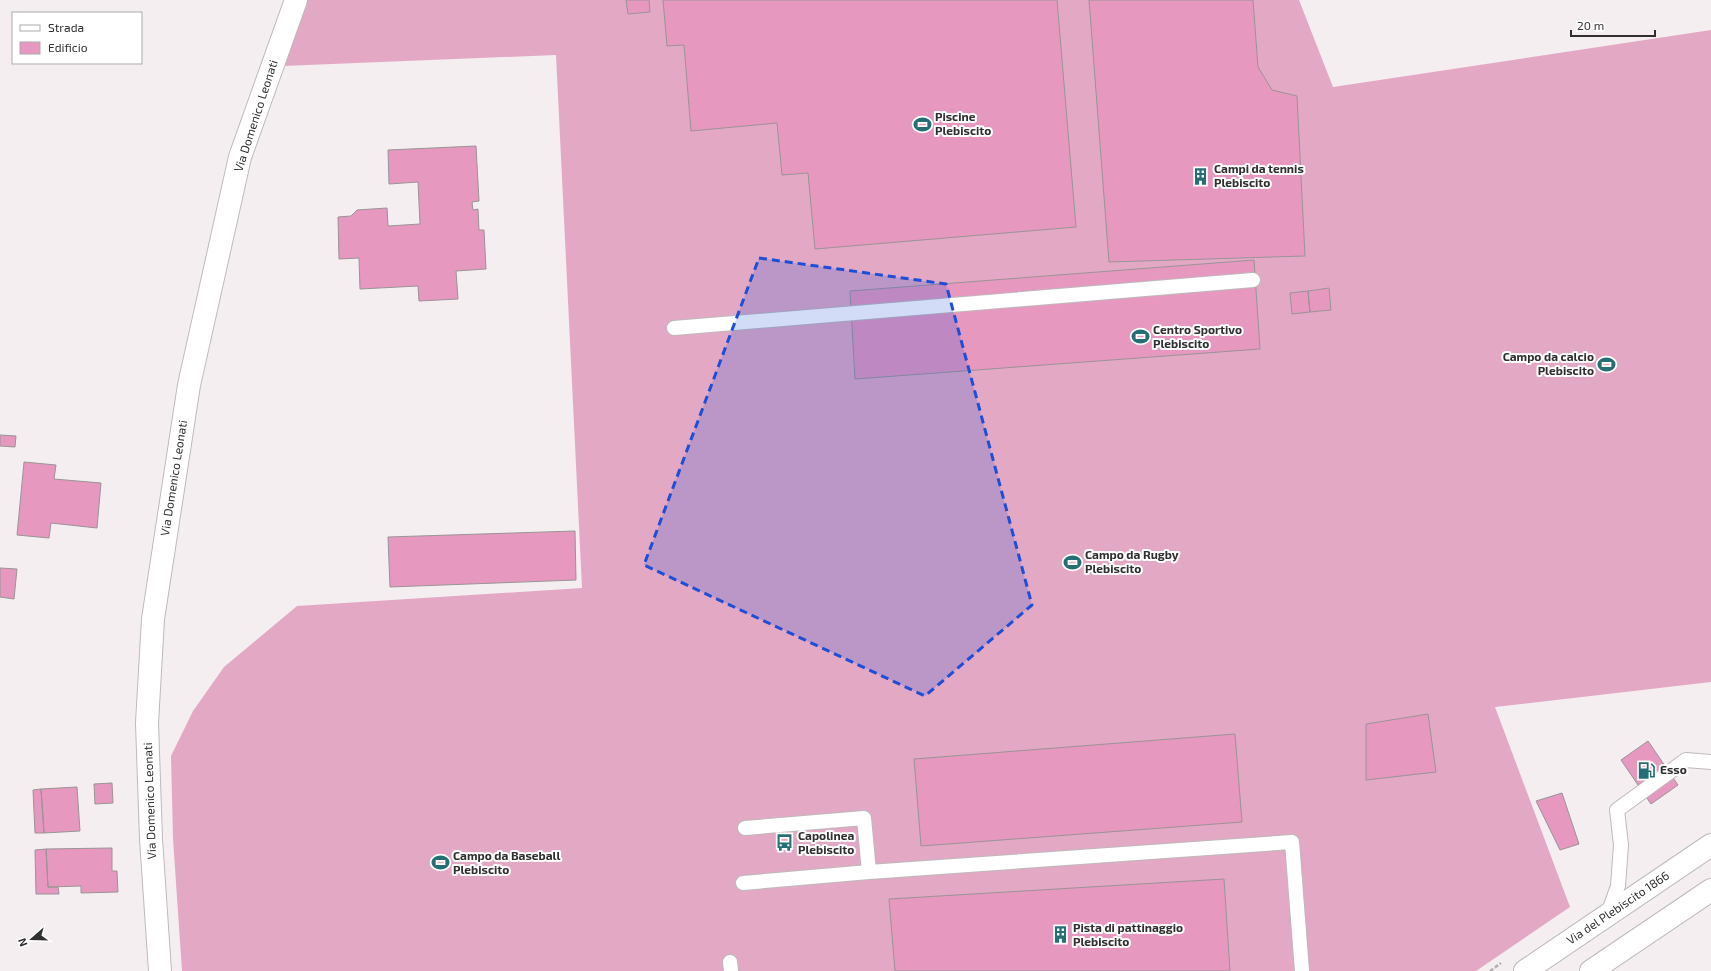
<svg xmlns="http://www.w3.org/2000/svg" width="1711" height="971" viewBox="0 0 1711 971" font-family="'Exo 2',sans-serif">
<rect width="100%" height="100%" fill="#f4eef1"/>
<path fill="#e3a9c4" d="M 308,0 L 1299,0 L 1333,87 L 1711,30 L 1711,682 L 1495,707 L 1570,907 L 1476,971 L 182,971 L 173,839 L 171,756 L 193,711 L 224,667 L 297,606 L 582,588 L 556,55 L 283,66 Z"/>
<path fill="#e698be" stroke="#999496" d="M 626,0 L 649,0 L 650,12 L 628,14 Z
M 663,0 L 1057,0 L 1076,227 L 815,249 L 808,173 L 782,175 L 777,123 L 691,131 L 684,45 L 667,46 Z
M 1089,0 L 1253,0 L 1258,67 L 1272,90 L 1297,96 L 1305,256 L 1109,262 Z
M 476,146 L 479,201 L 472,202 L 473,210 L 478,209 L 479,230 L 484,230 L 486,269 L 456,271 L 458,299 L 419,301 L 418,286 L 360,289 L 359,258 L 339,259 L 338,217 L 351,216 L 357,210 L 387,208 L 388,226 L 420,224 L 418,182 L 389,184 L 388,150 Z
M 1254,260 L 1260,349 L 855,379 L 850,291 Z
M 1329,288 L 1331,310 L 1310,312 L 1308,291 Z
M 1308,291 L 1310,312 L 1292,314 L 1290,293 Z
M 0,435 L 16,436 L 15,447 L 0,446 Z
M 24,462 L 56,465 L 54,479 L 101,483 L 97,528 L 51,523 L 49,538 L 17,535 Z
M 575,531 L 576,580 L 390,587 L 388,537 Z
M 0,568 L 17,569 L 14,599 L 0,597 Z
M 1428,714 L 1436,772 L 1366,780 L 1366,724 Z
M 1235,734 L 1242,822 L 921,846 L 914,759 Z
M 1648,741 L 1678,785 L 1651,804 L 1621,760 Z
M 112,783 L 113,803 L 95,804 L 94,784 Z
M 77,787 L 80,831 L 44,833 L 41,789 Z
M 41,789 L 44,833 L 35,833 L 33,790 Z
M 1562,793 L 1579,844 L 1560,850 L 1536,801 Z
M 112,848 L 112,871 L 117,871 L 118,892 L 81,893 L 81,886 L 48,887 L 46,849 Z
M 46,849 L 48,887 L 58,887 L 59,894 L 36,894 L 35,850 Z
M 1224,879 L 1230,971 L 895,971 L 889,899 Z"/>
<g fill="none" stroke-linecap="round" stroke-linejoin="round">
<defs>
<path id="service" d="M 674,328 L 1253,280
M 745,828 L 864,818 L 869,872 L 1292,842 L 1302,971
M 743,883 L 869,872
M 1608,914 L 1618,886 L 1621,845 L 1617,810 L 1686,760 L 1711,762
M 730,962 L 731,971"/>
<path id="minor" d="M 160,971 L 151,839 L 147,723 L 153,619 L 189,385 L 240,157 L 296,0"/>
<path id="secondary" d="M 1525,971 L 1711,845
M 1591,971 L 1711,890"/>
</defs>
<use href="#service" stroke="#beb9bb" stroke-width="16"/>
<use href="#minor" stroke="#beb9bb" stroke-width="24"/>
<use href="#secondary" stroke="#beb9bb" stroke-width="24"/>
<path stroke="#b5b0b3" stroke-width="2.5" stroke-dasharray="4 2" stroke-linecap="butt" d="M 1490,971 L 1501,963"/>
<use href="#service" stroke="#fff" stroke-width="14"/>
<use href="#minor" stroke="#fff" stroke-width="22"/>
<use href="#secondary" stroke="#fff" stroke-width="22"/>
</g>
<path fill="#1d4ed8" fill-opacity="0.2" stroke="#1d4ed8" stroke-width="3" stroke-dasharray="8 5" stroke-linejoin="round" d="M 759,258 L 946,284 L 1032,605 L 925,696 L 644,565 Z"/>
<defs>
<symbol id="stadium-bare" viewBox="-9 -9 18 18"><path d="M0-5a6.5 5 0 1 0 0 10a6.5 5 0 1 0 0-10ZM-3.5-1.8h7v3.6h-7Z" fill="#246f73" stroke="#fff" stroke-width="2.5" paint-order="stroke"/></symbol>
<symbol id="building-bare" viewBox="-9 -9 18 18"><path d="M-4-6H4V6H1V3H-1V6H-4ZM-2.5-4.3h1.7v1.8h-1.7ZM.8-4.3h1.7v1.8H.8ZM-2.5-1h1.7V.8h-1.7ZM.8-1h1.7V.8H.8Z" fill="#246f73" stroke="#fff" stroke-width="2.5" paint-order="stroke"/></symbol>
<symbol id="fuel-bare" viewBox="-9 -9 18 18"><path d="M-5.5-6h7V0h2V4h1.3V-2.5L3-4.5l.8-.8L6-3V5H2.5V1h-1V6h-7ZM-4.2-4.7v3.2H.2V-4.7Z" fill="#246f73" stroke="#fff" stroke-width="2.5" paint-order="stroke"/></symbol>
<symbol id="bus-bare" viewBox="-9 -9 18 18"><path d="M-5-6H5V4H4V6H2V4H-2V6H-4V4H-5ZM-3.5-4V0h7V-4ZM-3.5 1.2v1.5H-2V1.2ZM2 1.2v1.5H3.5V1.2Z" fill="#246f73" stroke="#fff" stroke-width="2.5" paint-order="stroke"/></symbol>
</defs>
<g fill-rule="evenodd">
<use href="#stadium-bare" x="910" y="112" width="25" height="25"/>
<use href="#building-bare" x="1188" y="164" width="25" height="25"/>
<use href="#stadium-bare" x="1128" y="324" width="25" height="25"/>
<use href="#stadium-bare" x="1594" y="352" width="25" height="25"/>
<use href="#stadium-bare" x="1060" y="550" width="25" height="25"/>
<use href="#fuel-bare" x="1634" y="758" width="25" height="25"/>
<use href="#bus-bare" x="772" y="830" width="25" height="25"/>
<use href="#stadium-bare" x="428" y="850" width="25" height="25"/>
<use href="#building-bare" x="1048" y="922" width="25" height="25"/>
</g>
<g text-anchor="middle" stroke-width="4" stroke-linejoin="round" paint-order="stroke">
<g font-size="12" fill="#302e2f" stroke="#fff">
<text transform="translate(256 116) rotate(-72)" y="4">Via Domenico Leonati</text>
<text transform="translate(174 478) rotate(-81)" y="4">Via Domenico Leonati</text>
<text transform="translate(150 801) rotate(-92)" y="4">Via Domenico Leonati</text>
<text transform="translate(1618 908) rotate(-34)" y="4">Via del Plebiscito 1866</text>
</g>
<g font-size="12" font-weight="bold" fill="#302e2f" stroke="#fff" text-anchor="start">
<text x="935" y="121">Piscine<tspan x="935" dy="14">Plebiscito</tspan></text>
<text x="1214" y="173">Campi da tennis<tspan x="1214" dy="14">Plebiscito</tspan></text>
<text x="1153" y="334">Centro Sportivo<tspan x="1153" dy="14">Plebiscito</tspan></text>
<text x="1594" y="361" text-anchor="end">Campo da calcio<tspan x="1594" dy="14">Plebiscito</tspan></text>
<text x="1085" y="559">Campo da Rugby<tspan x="1085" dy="14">Plebiscito</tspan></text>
<text x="1660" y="774">Esso</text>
<text x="798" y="840">Capolinea<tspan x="798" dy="14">Plebiscito</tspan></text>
<text x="453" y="860">Campo da Baseball<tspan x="453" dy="14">Plebiscito</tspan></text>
<text x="1073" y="932">Pista di pattinaggio<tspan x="1073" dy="14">Plebiscito</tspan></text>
</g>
</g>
<rect x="12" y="12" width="130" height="52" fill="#ffffff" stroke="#acabac"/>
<rect x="20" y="25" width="20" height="6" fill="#ffffff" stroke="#acabac"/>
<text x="48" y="32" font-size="12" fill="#302e2f">Strada</text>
<rect x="20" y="42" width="20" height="12" fill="#e698be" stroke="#acabac"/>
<text x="48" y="52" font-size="12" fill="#302e2f">Edificio</text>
<g transform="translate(32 939) rotate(250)" stroke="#ffffff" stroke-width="3" paint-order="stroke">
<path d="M0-3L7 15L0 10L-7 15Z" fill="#302e2f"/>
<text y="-6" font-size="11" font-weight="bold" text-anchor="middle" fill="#302e2f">N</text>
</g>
<path d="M1571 30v6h84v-6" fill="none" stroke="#302e2f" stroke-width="2"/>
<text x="1577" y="30" font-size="12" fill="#302e2f" stroke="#ffffff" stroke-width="3" paint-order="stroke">20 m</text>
</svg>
